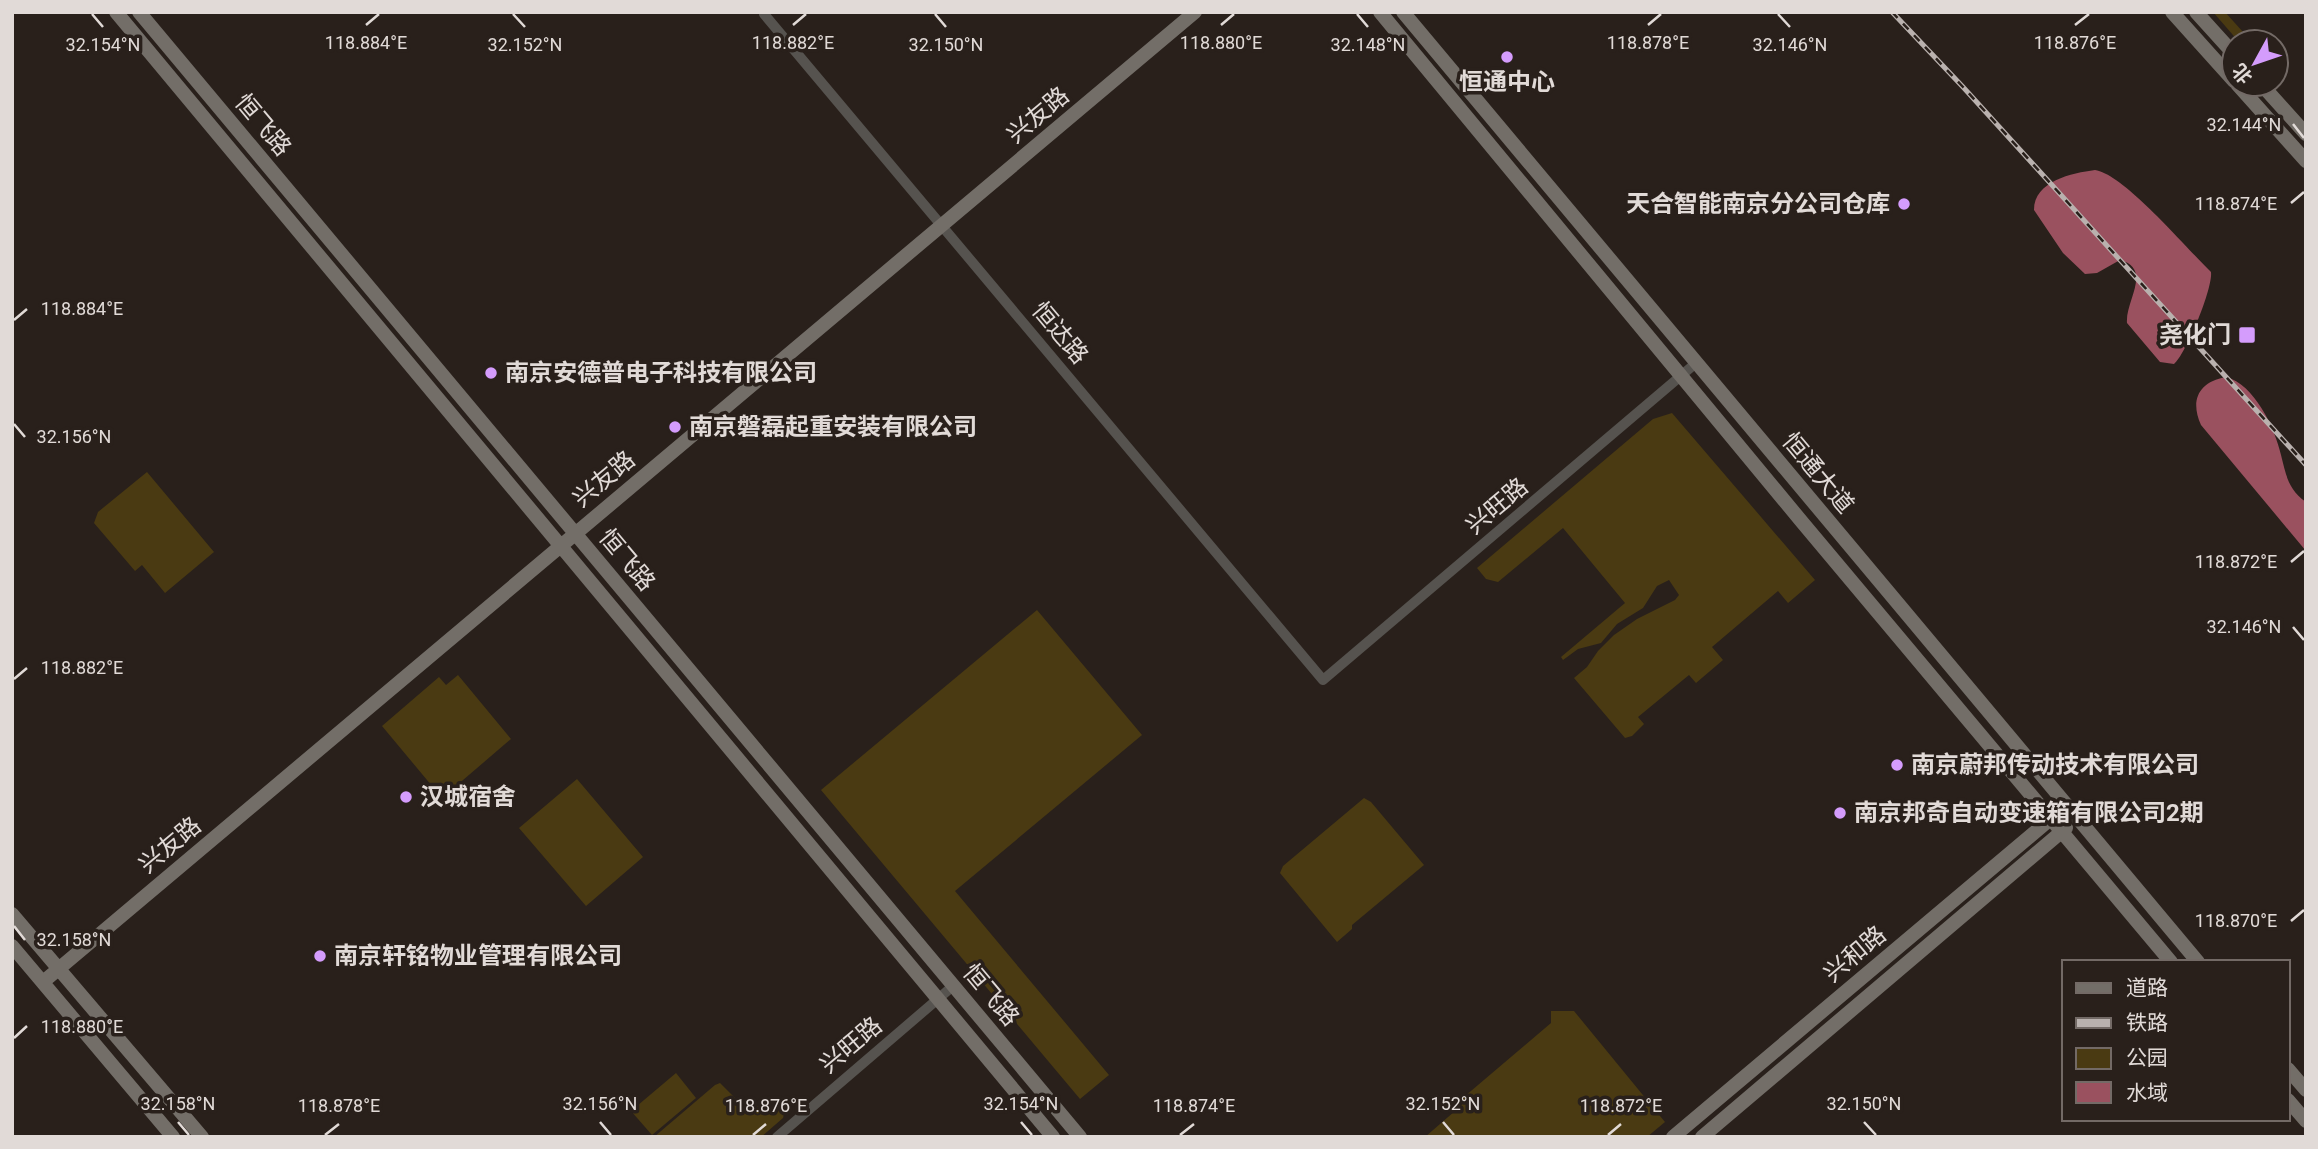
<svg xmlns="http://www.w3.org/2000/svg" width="2318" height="1149" viewBox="0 0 2318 1149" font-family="Roboto,'Noto Sans SC',sans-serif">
<rect width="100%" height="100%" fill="#29201b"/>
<path fill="#4a3a12" d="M 2213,12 L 2225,12 L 2252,42 L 2239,42 Z
M 1672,413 L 1815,580 L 1788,603 L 1778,591 L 1712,647 L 1723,660 L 1696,683 L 1689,675 L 1638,717 L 1644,724 L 1632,736 L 1625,738 L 1574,678 L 1587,667 L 1598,651 L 1614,635 L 1637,619 L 1675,600 L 1679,595 L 1669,580 L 1657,586 L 1643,608 L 1617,624 L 1601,643 L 1578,649 L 1563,660 L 1561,657 L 1625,603 L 1563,528 L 1498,582 L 1486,579 L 1477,568 L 1653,419 Z
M 147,472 L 214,552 L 165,593 L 142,565 L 135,571 L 94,523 L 98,512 Z
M 1037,610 L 1142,735 L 955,891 L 1109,1075 L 1080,1099 L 821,790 Z
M 458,675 L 511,739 L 442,798 L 382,726 L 439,677 L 446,685 Z
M 577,779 L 643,857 L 586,906 L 519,828 Z
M 1364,798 L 1371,802 L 1424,865 L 1352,925 L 1352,929 L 1337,942 L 1280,873 L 1283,866 Z
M 1551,1011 L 1574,1011 L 1665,1122 L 1647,1137 L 1425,1137 L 1455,1111 L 1458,1102 L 1551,1023 Z
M 676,1073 L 696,1098 L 652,1135 L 631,1111 Z
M 720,1083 L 740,1103 L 777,1109 L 784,1114 L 783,1118 L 761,1137 L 654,1137 L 715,1085 Z"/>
<path fill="#9a515f" d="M 2095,170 C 2124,174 2187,249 2211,272 C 2213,288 2186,354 2174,364 L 2160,362 L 2127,323 C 2125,301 2153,269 2120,260 L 2097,273 L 2085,274 L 2063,253 L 2034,210 C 2034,181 2072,173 2095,170 Z
M 2226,377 C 2254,384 2275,428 2281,455 C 2286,475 2288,489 2306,502 L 2306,551 L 2201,425 C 2190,401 2198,382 2226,377 Z"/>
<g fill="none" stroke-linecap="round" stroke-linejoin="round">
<path stroke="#56534f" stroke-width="10" d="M 764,14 L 1323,680 L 1696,363
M 777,1137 L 953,986"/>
<path stroke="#736e68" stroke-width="14" d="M 116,12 L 1053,1137
M 139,12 L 1080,1137
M 1380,12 L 1802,522 L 2171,962
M 1403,12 L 2198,962
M 2172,12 L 2234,81
M 2196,12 L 2234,54
M 2237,84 L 2306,161
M 2261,84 L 2306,134
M 12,914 L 202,1137
M 12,946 L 173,1137
M 43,982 L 1195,12
M 2288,1069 L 2306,1090
M 2288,1100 L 2306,1121
M 1673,1137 L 2067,805
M 1702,1137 L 2066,828"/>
<defs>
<path id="rail" d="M 1892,12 L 1963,87 L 2306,465"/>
</defs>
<use href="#rail" stroke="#b9b1ae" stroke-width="5"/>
<use href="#rail" stroke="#29201b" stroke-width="2.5" stroke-dasharray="8" stroke-linecap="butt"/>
</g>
<path fill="none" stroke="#e1dad7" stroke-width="2.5" d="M 92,14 L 103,27M 513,14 L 525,27M 935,14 L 946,27M 1357,14 L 1368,27M 1778,14 L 1790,27M 366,25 L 379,14M 793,25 L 806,14M 1221,25 L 1234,14M 1648,25 L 1661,14M 2075,25 L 2089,14M 2293,124 L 2304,138M 2291,203 L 2304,192M 14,320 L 27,309M 14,424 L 25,437M 2291,562 L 2304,551M 2293,627 L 2304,640M 14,679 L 27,668M 2291,921 L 2304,910M 14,926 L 25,940M 14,1038 L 27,1026M 178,1122 L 189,1135M 600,1122 L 611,1135M 1021,1122 L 1032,1135M 1443,1122 L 1454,1135M 1864,1122 L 1876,1135M 325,1135 L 339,1124M 753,1135 L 766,1124M 1180,1135 L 1194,1124M 1608,1135 L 1621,1124"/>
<g fill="#d49cfc" stroke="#29201b" stroke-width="2.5">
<circle cx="1507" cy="57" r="7"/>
<circle cx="1904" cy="204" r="7"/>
<rect x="2238" y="326" width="18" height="18" rx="3.5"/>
<circle cx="491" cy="373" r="7"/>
<circle cx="675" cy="427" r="7"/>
<circle cx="1897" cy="765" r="7"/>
<circle cx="406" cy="797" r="7"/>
<circle cx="1840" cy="813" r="7"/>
<circle cx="320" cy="956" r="7"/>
</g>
<g text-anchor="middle" stroke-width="7" stroke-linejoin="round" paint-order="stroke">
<g font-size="24" font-weight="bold" fill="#e1dad7" stroke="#29201b" text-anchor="start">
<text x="1507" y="90" text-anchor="middle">恒通中心</text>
<text x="1890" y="212" text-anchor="end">天合智能南京分公司仓库</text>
<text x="2231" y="343" text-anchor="end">尧化门</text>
<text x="505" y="381">南京安德普电子科技有限公司</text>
<text x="689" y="435">南京磐磊起重安装有限公司</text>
<text x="1911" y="773">南京蔚邦传动技术有限公司</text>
<text x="420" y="805">汉城宿舍</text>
<text x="1854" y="821">南京邦奇自动变速箱有限公司2期</text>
<text x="334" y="964">南京轩铭物业管理有限公司</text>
</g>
<g font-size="24" fill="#e1dad7" stroke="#29201b">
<text transform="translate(1038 115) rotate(-40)" y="8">兴友路</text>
<text transform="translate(263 125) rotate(50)" y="8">恒飞路</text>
<text transform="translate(1060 333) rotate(50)" y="8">恒达路</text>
<text transform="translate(1818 473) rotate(50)" y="8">恒通大道</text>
<text transform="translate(604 479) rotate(-40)" y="8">兴友路</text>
<text transform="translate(1497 506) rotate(-40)" y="8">兴旺路</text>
<text transform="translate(627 560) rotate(50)" y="8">恒飞路</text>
<text transform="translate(170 845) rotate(-40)" y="8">兴友路</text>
<text transform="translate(1855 954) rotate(-40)" y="8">兴和路</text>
<text transform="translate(991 995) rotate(50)" y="8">恒飞路</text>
<text transform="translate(851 1045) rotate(-40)" y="8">兴旺路</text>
</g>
</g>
<g font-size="18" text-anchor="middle" fill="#e1dad7" stroke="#29201b" stroke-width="7" stroke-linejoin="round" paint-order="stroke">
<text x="2075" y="49">118.876°E</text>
<text x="366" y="49">118.884°E</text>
<text x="793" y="49">118.882°E</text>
<text x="1221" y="49">118.880°E</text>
<text x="1648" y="49">118.878°E</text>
<text x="946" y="51">32.150°N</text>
<text x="1790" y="51">32.146°N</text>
<text x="103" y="51">32.154°N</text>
<text x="525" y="51">32.152°N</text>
<text x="1368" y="51">32.148°N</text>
<text x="2244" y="131">32.144°N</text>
<text x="2236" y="210">118.874°E</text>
<text x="82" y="315">118.884°E</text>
<text x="74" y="443">32.156°N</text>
<text x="2236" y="568">118.872°E</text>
<text x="2244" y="633">32.146°N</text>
<text x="82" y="674">118.882°E</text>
<text x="2236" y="927">118.870°E</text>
<text x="74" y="946">32.158°N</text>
<text x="82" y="1033">118.880°E</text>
<text x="178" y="1110">32.158°N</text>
<text x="600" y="1110">32.156°N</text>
<text x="1021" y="1110">32.154°N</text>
<text x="1443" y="1110">32.152°N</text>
<text x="1864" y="1110">32.150°N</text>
<text x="339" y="1112">118.878°E</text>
<text x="766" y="1112">118.876°E</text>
<text x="1194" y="1112">118.874°E</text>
<text x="1621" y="1112">118.872°E</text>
</g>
<rect width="2318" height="1149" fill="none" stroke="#e1dad7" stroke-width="28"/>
<rect x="2062" y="960" width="228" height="161" fill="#29201b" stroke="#736a66" stroke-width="2"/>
<rect x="2076" y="983" width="35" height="10" fill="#736e68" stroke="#736a66" stroke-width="2"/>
<text x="2126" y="995" font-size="21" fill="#e1dad7">道路</text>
<rect x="2076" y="1018" width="35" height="10" fill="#b9b1ae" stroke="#736a66" stroke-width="2"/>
<text x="2126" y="1030" font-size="21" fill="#e1dad7">铁路</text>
<rect x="2076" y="1048" width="35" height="21" fill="#4a3a12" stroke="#736a66" stroke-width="2"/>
<text x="2126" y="1065" font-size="21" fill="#e1dad7">公园</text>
<rect x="2076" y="1082" width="35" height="21" fill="#9a515f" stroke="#736a66" stroke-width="2"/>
<text x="2126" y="1100" font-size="21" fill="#e1dad7">水域</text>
<g transform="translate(2255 63) rotate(230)"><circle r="33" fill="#29201b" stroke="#736a66" stroke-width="2"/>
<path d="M0-5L12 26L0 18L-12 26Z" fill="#d49cfc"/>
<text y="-10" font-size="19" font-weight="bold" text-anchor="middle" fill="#e1dad7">北</text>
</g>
</svg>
